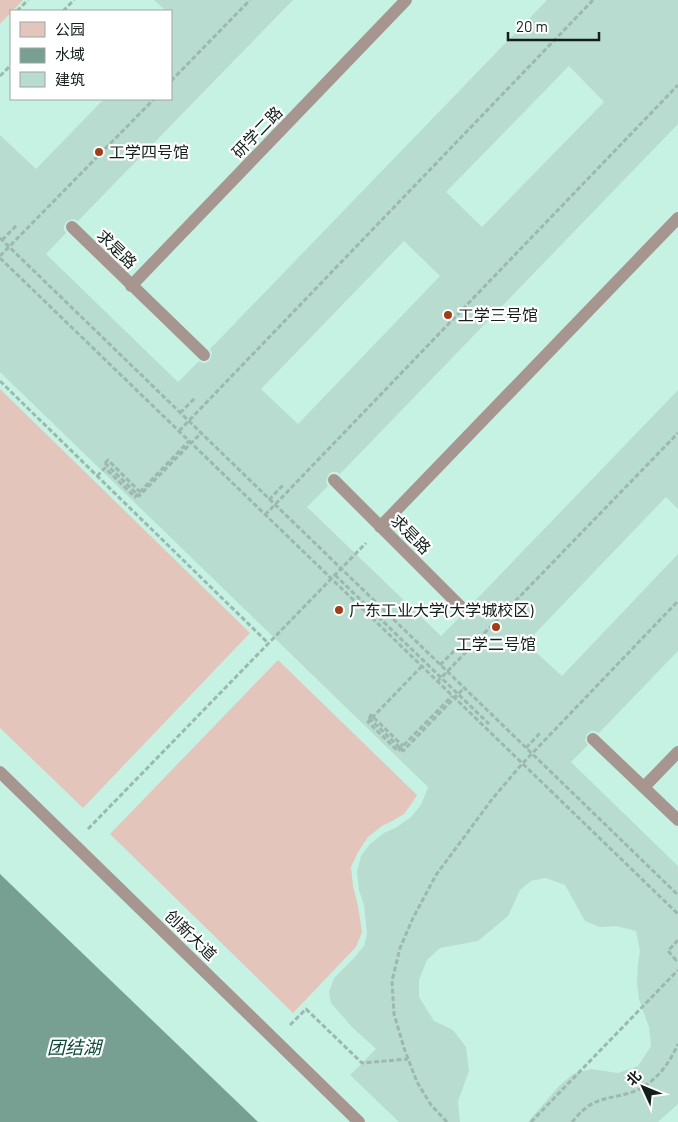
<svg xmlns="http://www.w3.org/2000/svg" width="678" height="1122" viewBox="0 0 678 1122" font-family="Barlow,'Noto Sans SC',sans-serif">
<rect width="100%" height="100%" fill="#dbfef2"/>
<path fill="#c6f2e3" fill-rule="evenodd" d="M 0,0 L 678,0 L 678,1122 L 0,1122 ZM 11,11 L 171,11 L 171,99 L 11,99 Z"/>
<path fill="#e4c5bb" d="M 0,0 L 23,0 L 0,24 Z
M 0,389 L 250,633 L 83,808 L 0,728 Z
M 278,660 L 417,795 L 412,803 L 404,814 L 394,820 L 382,826 L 368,837 L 358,852 L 351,867 L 353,886 L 358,906 L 362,932 L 356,947 L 293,1013 L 110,834 Z"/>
<path fill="#77a092" d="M 0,874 L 258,1122 L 0,1122 Z"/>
<path fill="#b9dcd0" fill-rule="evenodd" d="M 154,0 L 293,0 L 78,221 L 74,219 L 67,221 L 64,226 L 64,230 L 66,233 L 46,254 L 178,382 L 199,361 L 202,363 L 206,363 L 210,360 L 212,353 L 210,349 L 547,0 L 678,0 L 678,124 L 340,474 L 337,472 L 332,472 L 328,475 L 326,482 L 328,486 L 307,507 L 441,636 L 460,617 L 467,619 L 471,616 L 473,609 L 471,605 L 678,390 L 678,509 L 666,497 L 526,643 L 562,676 L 678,554 L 678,651 L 599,733 L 595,731 L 591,731 L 587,734 L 585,741 L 588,745 L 571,762 L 678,866 L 678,1104 L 658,1122 L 528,1122 L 559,1086 L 573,1074 L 591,1069 L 618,1073 L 638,1066 L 651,1046 L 649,1027 L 639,999 L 637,983 L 638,964 L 640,951 L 636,931 L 616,926 L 600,927 L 585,921 L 565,885 L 546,878 L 531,881 L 520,890 L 508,916 L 478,941 L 440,948 L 427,960 L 419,980 L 419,997 L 434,1021 L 453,1030 L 466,1047 L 469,1071 L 458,1101 L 460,1122 L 399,1122 L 350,1075 L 376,1049 L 352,1027 L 331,1003 L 329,992 L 334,978 L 354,958 L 364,946 L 367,934 L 364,905 L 359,890 L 357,872 L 361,856 L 370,844 L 384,833 L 397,827 L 411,817 L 421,805 L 428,787 L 0,372 L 0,135 L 36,169 L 104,99 L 171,99 L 171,11 L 166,11 ZM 569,66 L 604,102 L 482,227 L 446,192 ZM 404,241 L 440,276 L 298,424 L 261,389 Z"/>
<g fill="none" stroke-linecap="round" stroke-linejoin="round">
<path stroke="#9cb8af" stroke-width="3" stroke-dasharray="5 2.5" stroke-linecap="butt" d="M 17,11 L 28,0
M 63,11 L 74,0
M 0,76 L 11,65
M 171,81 L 250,0
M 0,238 L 678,895
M 2,240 L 17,225
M 0,256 L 154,99
M 0,258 L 678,914
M 0,381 L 268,643
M 180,413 L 195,398
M 179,431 L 593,0
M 105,463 L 139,496 L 201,433
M 105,463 L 108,460 L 140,492
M 97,476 L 105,468 L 135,497 L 189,441
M 269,500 L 284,484
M 265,515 L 678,85
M 335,575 L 489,724
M 440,665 L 455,650
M 422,666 L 368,722 L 398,751 L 452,696
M 437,682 L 678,433
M 369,718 L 403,751 L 464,688
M 369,718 L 371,715 L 403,746
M 526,748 L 540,733
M 88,829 L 366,543
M 678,942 L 677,941 L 668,951 L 676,960 L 678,958
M 290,1025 L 306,1009 L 362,1063 L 408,1059
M 447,1122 L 431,1105 L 417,1082 L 404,1048 L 394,1014 L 392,981 L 400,948 L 413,918 L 436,875 L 493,798 L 522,764 L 678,601
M 531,1122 L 678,970
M 572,1122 C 576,1118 580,1112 586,1108 C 598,1098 612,1098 626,1094 C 651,1088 668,1067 678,1044"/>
<path stroke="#a79690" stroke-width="12" d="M 72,227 L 204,355
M 131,286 L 406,0
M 334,480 L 465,611
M 380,527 L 678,218
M 593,739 L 678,820
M 0,772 L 359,1122
M 644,787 L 678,752"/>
</g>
<g fill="#a33d18" stroke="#fff" stroke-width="2">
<circle cx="99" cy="152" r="5"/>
<circle cx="448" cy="315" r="5"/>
<circle cx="339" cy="610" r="5"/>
<circle cx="496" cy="627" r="5"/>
</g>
<g text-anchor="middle" stroke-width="4.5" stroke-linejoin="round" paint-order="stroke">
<g font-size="16" fill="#121f1b" stroke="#fff">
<text transform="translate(257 132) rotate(-46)" y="6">研学二路</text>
<text transform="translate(117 249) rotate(44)" y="6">求是路</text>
<text transform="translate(411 534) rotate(45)" y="6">求是路</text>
<text transform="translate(191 935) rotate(44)" y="6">创新大道</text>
</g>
<g font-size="16" fill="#121f1b" stroke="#fff" text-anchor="start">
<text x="109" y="158">工学四号馆</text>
<text x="458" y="321">工学三号馆</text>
<text x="349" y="616">广东工业大学(大学城校区)</text>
<text x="496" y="650" text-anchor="middle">工学二号馆</text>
</g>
<g font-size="18" font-style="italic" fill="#0d4839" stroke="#fff">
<text x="74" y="1054">团结湖</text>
</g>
</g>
<rect x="10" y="10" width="162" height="90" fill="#ffffff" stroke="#a0a5a4"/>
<rect x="20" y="22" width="25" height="15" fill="#e4c5bb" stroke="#a0a5a4"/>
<text x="55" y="35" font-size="15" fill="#121f1b">公园</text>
<rect x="20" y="48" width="25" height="15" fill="#77a092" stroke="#a0a5a4"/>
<text x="55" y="60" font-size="15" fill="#121f1b">水域</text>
<rect x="20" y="72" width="25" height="15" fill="#b9dcd0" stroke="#a0a5a4"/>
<text x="55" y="85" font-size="15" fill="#121f1b">建筑</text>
<g transform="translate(643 1087) rotate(314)" stroke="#ffffff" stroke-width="4" paint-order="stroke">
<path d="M0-4L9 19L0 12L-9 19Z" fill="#121f1b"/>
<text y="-8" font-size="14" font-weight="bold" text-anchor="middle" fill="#121f1b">北</text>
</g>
<path d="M508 32v8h91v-8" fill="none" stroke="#121f1b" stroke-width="2.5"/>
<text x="516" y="32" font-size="15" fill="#121f1b" stroke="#ffffff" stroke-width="4" paint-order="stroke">20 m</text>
</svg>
